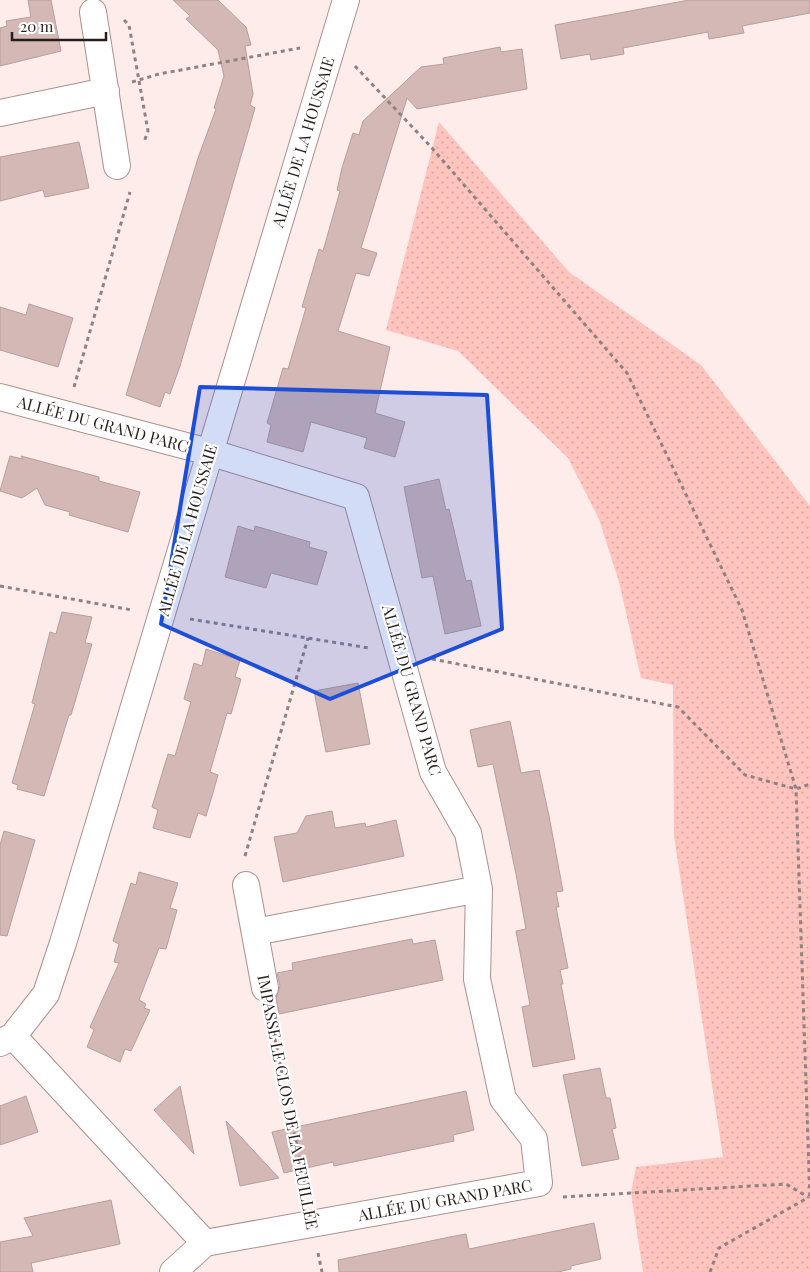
<svg xmlns="http://www.w3.org/2000/svg" width="810" height="1272" viewBox="0 0 810 1272" font-family="'Playfair Display',serif">
<defs>
<pattern id="park-dots" width="8" height="8" patternUnits="userSpaceOnUse" patternTransform="scale(1.25)"><rect width="8" height="8" fill="#ffc4bd"/><path d="M2 2h.1M6 6h.1" fill="none" stroke="#dba8a2" stroke-width="1.8" stroke-linecap="round"/></pattern>
</defs>
<rect width="100%" height="100%" fill="#fdecea"/>
<path fill="url(#park-dots)" d="M 439,122 L 569,272 L 701,365 L 810,506 L 810,1272 L 643,1272 L 631,1193 L 636,1167 L 723,1157 L 674,836 L 673,685 L 641,678 L 619,582 L 599,519 L 568,458 L 458,351 L 386,330 Z"/>
<path fill="#d3b8b5" stroke="#b89e9b" d="M 28,0 L 51,0 L 61,51 L 0,66 L 0,28 L 7,26 L 6,21 L 31,17 Z
M 173,0 L 218,0 L 246,27 L 251,45 L 245,46 L 253,94 L 250,105 L 255,108 L 180,366 L 170,394 L 165,392 L 160,407 L 126,395 L 198,158 L 216,109 L 214,108 L 224,76 L 218,50 L 186,19 L 190,16 Z
M 689,0 L 810,0 L 810,13 L 742,26 L 744,33 L 709,39 L 708,32 L 623,48 L 624,54 L 591,60 L 590,54 L 561,59 L 555,25 Z
M 500,47 L 501,52 L 522,49 L 527,89 L 417,109 L 407,98 L 361,248 L 377,253 L 369,276 L 356,273 L 338,331 L 390,347 L 375,413 L 405,422 L 395,457 L 364,448 L 367,438 L 311,422 L 303,452 L 267,442 L 271,425 L 267,423 L 283,368 L 288,369 L 306,308 L 302,307 L 319,249 L 323,251 L 340,191 L 337,190 L 342,168 L 353,133 L 359,135 L 363,121 L 421,67 L 444,64 L 443,58 Z
M 79,142 L 89,188 L 45,197 L 43,190 L 0,201 L 0,157 Z
M 29,304 L 73,318 L 58,367 L 0,350 L 0,307 L 26,315 Z
M 10,456 L 23,459 L 21,456 L 99,477 L 99,481 L 140,492 L 128,532 L 69,515 L 70,512 L 45,505 L 37,488 L 22,498 L 0,491 Z
M 439,479 L 446,510 L 449,509 L 466,581 L 471,580 L 481,626 L 445,634 L 433,576 L 422,578 L 404,487 Z
M 238,526 L 254,531 L 255,526 L 310,542 L 309,547 L 327,552 L 317,585 L 271,573 L 266,588 L 225,577 Z
M 62,612 L 92,617 L 85,643 L 92,644 L 71,715 L 69,715 L 44,796 L 17,789 L 18,785 L 12,783 L 35,704 L 32,703 L 50,632 L 56,634 Z
M 206,649 L 240,660 L 235,677 L 241,679 L 231,714 L 227,713 L 210,772 L 218,775 L 212,796 L 206,816 L 198,813 L 190,838 L 153,828 L 158,810 L 152,807 L 168,754 L 175,756 L 191,702 L 184,699 L 194,663 L 202,666 Z
M 358,683 L 370,744 L 326,752 L 314,691 Z
M 510,721 L 521,773 L 539,770 L 549,816 L 563,891 L 556,892 L 559,907 L 556,907 L 568,968 L 560,970 L 563,984 L 561,984 L 575,1059 L 533,1067 L 522,1007 L 530,1005 L 516,931 L 526,929 L 516,874 L 493,764 L 478,767 L 470,730 Z
M 332,811 L 335,828 L 365,823 L 366,827 L 396,820 L 404,856 L 283,882 L 274,837 L 297,833 L 306,816 Z
M 4,831 L 35,840 L 7,936 L 0,935 L 0,845 Z
M 139,872 L 178,883 L 170,908 L 177,910 L 166,949 L 159,948 L 139,1000 L 146,1004 L 144,1008 L 150,1010 L 131,1051 L 125,1049 L 120,1062 L 87,1047 L 94,1030 L 90,1027 L 119,963 L 114,962 L 119,944 L 113,941 L 131,883 L 136,885 Z
M 412,939 L 413,944 L 435,940 L 443,980 L 279,1014 L 276,998 L 280,986 L 277,973 L 293,970 L 292,963 Z
M 600,1068 L 606,1098 L 610,1098 L 616,1128 L 612,1129 L 619,1159 L 582,1166 L 563,1075 Z
M 180,1086 L 194,1154 L 154,1110 Z
M 466,1091 L 474,1130 L 453,1135 L 454,1141 L 334,1166 L 333,1162 L 284,1173 L 272,1132 Z
M 26,1096 L 38,1132 L 0,1145 L 0,1106 Z
M 226,1121 L 279,1178 L 240,1186 Z
M 111,1200 L 120,1244 L 31,1263 L 33,1272 L 0,1272 L 0,1242 L 33,1236 L 24,1218 Z
M 594,1223 L 601,1259 L 571,1266 L 571,1269 L 558,1272 L 339,1272 L 338,1260 L 450,1237 L 466,1234 L 469,1249 Z"/>
<g fill="none" stroke-linecap="round" stroke-linejoin="round">
<defs>
<path id="minor" d="M 93,12 L 117,166
M 0,113 L 106,91
M 0,397 L 209,452 L 356,497 L 433,772 L 468,833 L 479,889 L 477,979 L 503,1099 L 534,1139 L 539,1183 L 205,1243 L 13,1036
M 246,885 L 265,988
M 255,932 L 479,889
M 0,1043 L 13,1036 L 46,994 L 63,943 L 346,0
M 173,1272 L 205,1243"/>
</defs>
<use href="#minor" stroke="#aa918e" stroke-width="28"/>
<path stroke="#8f8281" stroke-width="3" stroke-dasharray="4 4" stroke-linecap="butt" d="M 124,20 L 129,25 L 148,131 L 144,142
M 355,66 L 432,148 L 627,373 L 742,610 L 796,789 L 810,1200
M 132,82 L 159,74 L 300,48
M 74,387 L 130,192
M 0,586 L 132,610
M 190,619 L 369,648
M 432,659 L 678,707 L 745,775 L 796,789 L 810,784
M 245,856 L 308,638
M 270,1015 L 307,1195
M 563,1197 L 786,1184 L 808,1197
M 318,1253 L 322,1272
M 710,1272 L 719,1248 L 809,1197"/>
<use href="#minor" stroke="#fff" stroke-width="26"/>
</g>
<path fill="#1d4ed8" fill-opacity="0.2" stroke="#1d4ed8" stroke-width="4" stroke-linejoin="round" d="M 200,387 L 487,395 L 502,629 L 330,699 L 161,624 Z"/>
<g text-anchor="middle" stroke-width="4.5" stroke-linejoin="round" paint-order="stroke">
<g font-size="16" fill="#271d1c" stroke="#fff">
<text transform="translate(303 142) rotate(-73)" y="6">ALLÉE DE LA HOUSSAIE</text>
<text transform="translate(103 424) rotate(15)" y="6">ALLÉE DU GRAND PARC</text>
<text transform="translate(187 530) rotate(-74)" y="6">ALLÉE DE LA HOUSSAIE</text>
<text transform="translate(412 690) rotate(74)" y="6">ALLÉE DU GRAND PARC</text>
<text transform="translate(288 1102) rotate(79)" y="6">IMPASSE LE CLOS DE LA FEUILLÉE</text>
<text transform="translate(445 1200) rotate(-10)" y="6">ALLÉE DU GRAND PARC</text>
</g>
</g>
<path d="M12 32v8h94v-8" fill="none" stroke="#271d1c" stroke-width="2.5"/>
<text x="20" y="32" font-size="15" fill="#271d1c" stroke="#ffffff" stroke-width="4" paint-order="stroke">20 m</text>
</svg>
